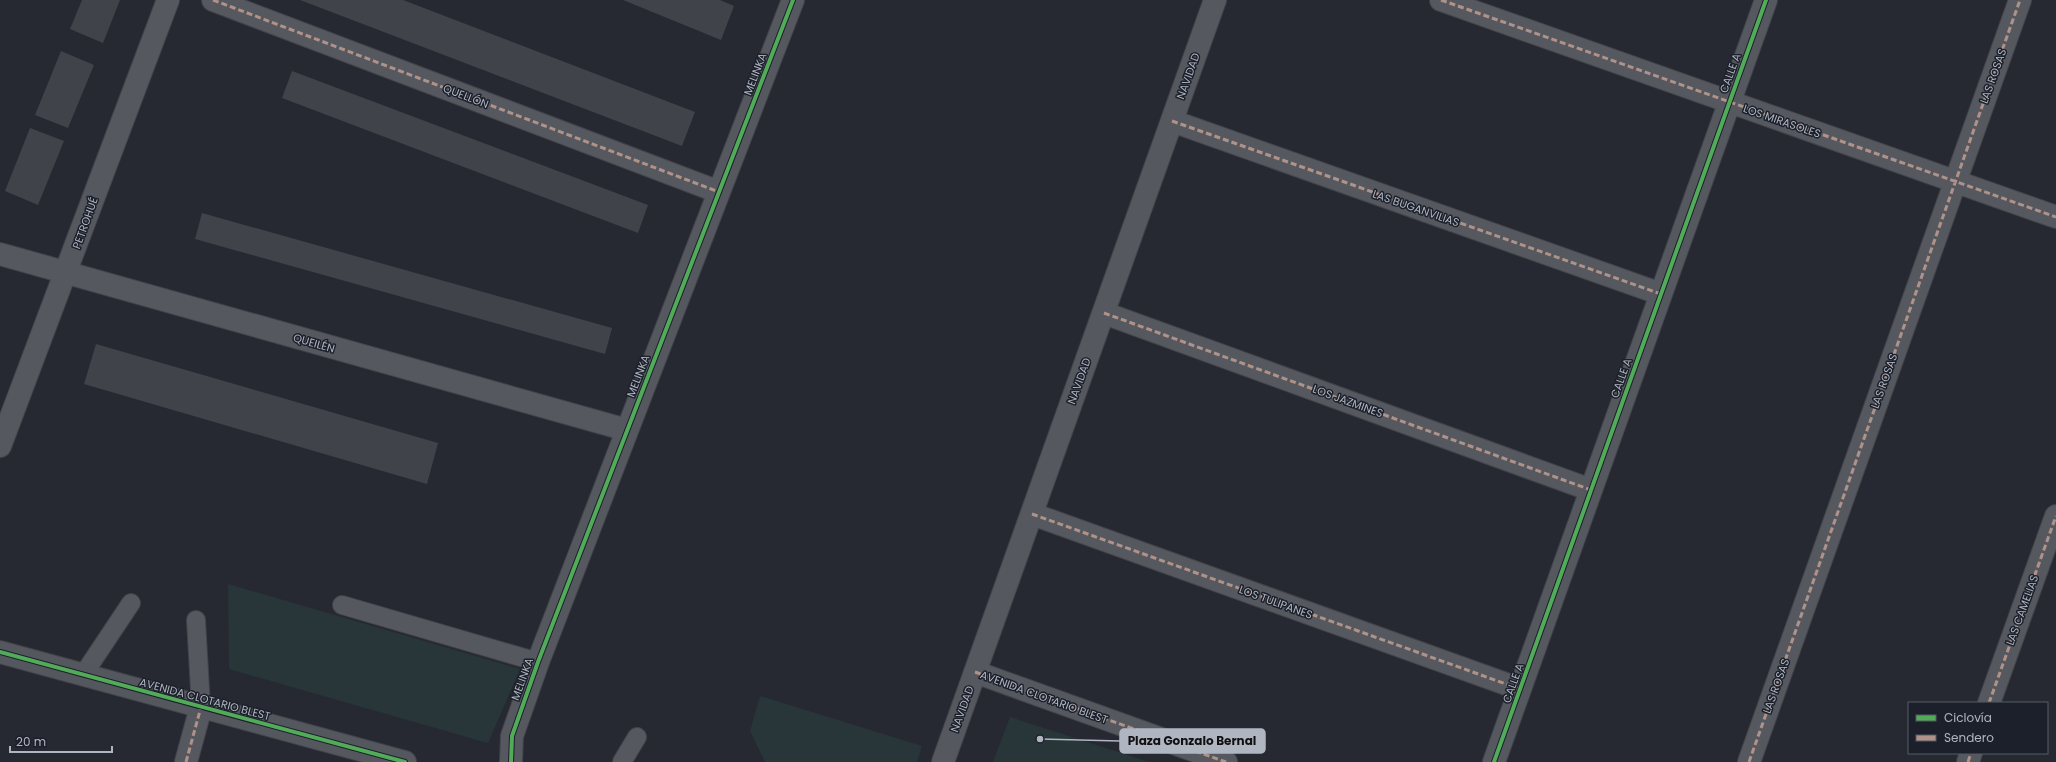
<svg xmlns="http://www.w3.org/2000/svg" width="2056" height="762" viewBox="0 0 2056 762" font-family="Poppins,sans-serif">
<rect width="100%" height="100%" fill="#262931"/>
<path fill="#283639" d="M 228,584 L 520,669 L 488,743 L 229,669 Z
M 760,696 L 922,746 L 917,762 L 765,762 L 750,731 Z
M 1010,717 L 1149,762 L 993,762 Z"/>
<path fill="#404349" d="M 82,0 L 120,0 L 103,43 L 70,29 Z
M 300,0 L 403,0 L 695,112 L 682,146 Z
M 623,0 L 720,0 L 734,6 L 721,40 Z
M 61,51 L 94,65 L 68,128 L 35,115 Z
M 292,71 L 648,205 L 638,233 L 282,98 Z
M 30,128 L 64,141 L 38,205 L 5,191 Z
M 202,213 L 612,328 L 605,354 L 195,239 Z
M 96,344 L 438,443 L 427,484 L 84,384 Z"/>
<g fill="none" stroke-linecap="round" stroke-linejoin="round">
<defs>
<path id="service" d="M 342,605 L 538,662
M 196,620 L 201,707
M 83,675 L 131,603
M 622,762 L 637,737"/>
<path id="minor" d="M 213,0 L 719,192
M 1441,0 L 2056,217
M 1172,121 L 1661,294
M 0,254 L 627,430
M 1104,313 L 1591,490
M 0,446 L 168,0
M 1032,514 L 1520,689
M 975,672 L 1226,762
M 1989,703 L 2056,516
M 186,762 L 201,707
M 511,762 L 512,736 L 538,662 L 793,0
M 943,762 L 1215,0
M 1494,762 L 1766,0
M 1749,762 L 2020,0
M 1968,762 L 1971,753"/>
<path id="secondary" d="M 0,652 L 405,762"/>
</defs>
<use href="#service" stroke="#42444a" stroke-width="20"/>
<use href="#minor" stroke="#42444a" stroke-width="24"/>
<use href="#secondary" stroke="#42444a" stroke-width="24"/>
<use href="#service" stroke="#55585f" stroke-width="18"/>
<use href="#minor" stroke="#55585f" stroke-width="22"/>
<use href="#secondary" stroke="#54575d" stroke-width="22"/>
<path stroke="#af9288" stroke-width="3" stroke-dasharray="6 3" stroke-linecap="butt" d="M 213,0 L 719,192
M 1441,0 L 2056,217
M 1172,121 L 1661,294
M 1104,313 L 1591,490
M 1032,514 L 1520,689
M 975,672 L 1226,762
M 1989,703 L 2056,516
M 186,762 L 201,707
M 1749,762 L 2020,0
M 1968,762 L 1971,753"/>
<defs>
<path id="cycleway" d="M 0,652 L 405,762
M 511,762 L 512,736 L 538,662 L 793,0
M 1494,762 L 1766,0"/>
</defs>
<use href="#cycleway" stroke="#1b202a" stroke-width="6"/>
<use href="#cycleway" stroke="#51ab58" stroke-width="4"/>
</g>
<g text-anchor="middle" stroke-width="3" stroke-linejoin="round" paint-order="stroke">
<g font-size="11" fill="#b0b5c2" stroke="#1b202a">
<text transform="translate(1730 73) rotate(-70)" y="4">CALLE A</text>
<text transform="translate(755 74) rotate(-69)" y="4">MELINKA</text>
<text transform="translate(1188 76) rotate(-70)" y="4">NAVIDAD</text>
<text transform="translate(1993 76) rotate(-70)" y="4">LAS ROSAS</text>
<text transform="translate(466 96) rotate(21)" y="4">QUELLÓN</text>
<text transform="translate(1782 121) rotate(19)" y="4">LOS MIRASOLES</text>
<text transform="translate(1416 208) rotate(19)" y="4">LAS BUGANVILIAS</text>
<text transform="translate(85 223) rotate(-70)" y="4">PETROHUÉ</text>
<text transform="translate(314 343) rotate(16)" y="4">QUEILÉN</text>
<text transform="translate(638 376) rotate(-69)" y="4">MELINKA</text>
<text transform="translate(1621 378) rotate(-70)" y="4">CALLE A</text>
<text transform="translate(1079 381) rotate(-70)" y="4">NAVIDAD</text>
<text transform="translate(1884 381) rotate(-70)" y="4">LAS ROSAS</text>
<text transform="translate(1348 401) rotate(20)" y="4">LOS JAZMINES</text>
<text transform="translate(1276 602) rotate(20)" y="4">LOS TULIPANES</text>
<text transform="translate(2022 610) rotate(-70)" y="4">LAS CAMELIAS</text>
<text transform="translate(522 679) rotate(-70)" y="4">MELINKA</text>
<text transform="translate(1513 683) rotate(-70)" y="4">CALLE A</text>
<text transform="translate(1776 686) rotate(-70)" y="4">LAS ROSAS</text>
<text transform="translate(1044 697) rotate(20)" y="4">AVENIDA CLOTARIO BLEST</text>
<text transform="translate(205 699) rotate(15)" y="4">AVENIDA CLOTARIO BLEST</text>
<text transform="translate(962 709) rotate(-70)" y="4">NAVIDAD</text>
</g>
</g>
<path fill="none" stroke="#b0b5c2" stroke-width="1.5" d="M1040 739L1120 741"/>
<circle fill="#b0b5c2" stroke="#1b202a" stroke-width="1.5" cx="1040" cy="739" r="4"/>
<rect fill="#b0b5c2" stroke="#b0b5c2" stroke-width="1.5" x="1120" y="729" width="145" height="24" rx="4"/>
<g font-size="12" text-anchor="middle" font-weight="bold" fill="#111">
<text x="1192" y="745">Plaza Gonzalo Bernal</text>
</g>
<rect x="1908" y="702" width="140" height="52" fill="#1b202a" stroke="#575c67"/>
<rect x="1916" y="715" width="20" height="6" fill="#51ab58" stroke="#575c67"/>
<text x="1944" y="722" font-size="12" fill="#b0b5c2">Ciclovía</text>
<rect x="1916" y="735" width="20" height="6" fill="#af9288" stroke="#575c67"/>
<text x="1944" y="742" font-size="12" fill="#b0b5c2">Sendero</text>
<path d="M10 746v6h102v-6" fill="none" stroke="#b0b5c2" stroke-width="2"/>
<text x="16" y="746" font-size="12" fill="#b0b5c2" stroke="#1b202a" stroke-width="3" paint-order="stroke">20 m</text>
</svg>
